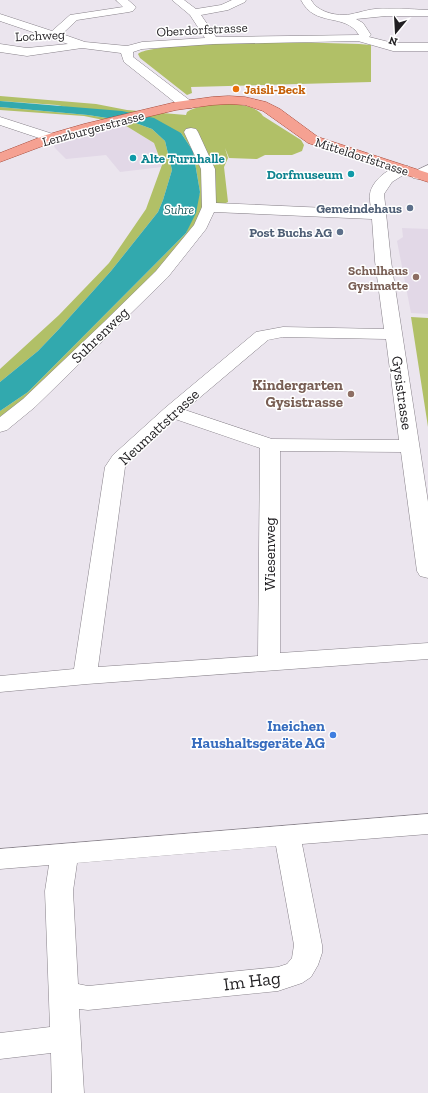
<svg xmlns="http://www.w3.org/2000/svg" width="428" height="1093" viewBox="0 0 428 1093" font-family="'Zilla Slab',serif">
<rect width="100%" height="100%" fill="#ebe5ee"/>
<path fill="#e2d8e7" d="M 111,122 L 123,124 L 154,143 L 162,167 L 120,172 L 106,155 L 66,159 L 55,148 L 51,138 Z
M 402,228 L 428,229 L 428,314 L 411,313 L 397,241 L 403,237 Z"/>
<path fill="#b1c067" d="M 290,42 L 359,44 L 371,45 L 371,82 L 191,87 L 192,93 L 187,95 L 140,58 L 138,54 C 150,43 268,43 290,42 Z
M 0,96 L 96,104 L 127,110 L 186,115 L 187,112 C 203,102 252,99 263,116 L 301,140 L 304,145 L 302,151 L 292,155 L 265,155 L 257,159 L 229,158 L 225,148 L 228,158 L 224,167 L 228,202 L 207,212 L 167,261 L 92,337 L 0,421 L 0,411 L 28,392 L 186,233 L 200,192 L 193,151 L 181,133 L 57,105 L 0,101 Z
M 0,107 L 88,115 L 133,122 L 152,129 L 165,141 L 172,170 L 163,200 L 158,212 L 111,271 L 59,329 L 38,351 L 0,382 L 0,369 L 59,315 L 109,263 L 146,209 L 162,165 L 154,143 L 123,124 L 84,116 L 0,110 Z
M 411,317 L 428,318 L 428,427 Z"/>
<path fill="#32a9ae" d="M 0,101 L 122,111 L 154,118 L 181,133 L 193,151 L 200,192 L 196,213 L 186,233 L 28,392 L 0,411 L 0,382 L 38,351 L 59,329 L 111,271 L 158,212 L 163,200 L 172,170 L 165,141 L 152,129 L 133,122 L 88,115 L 0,107 Z"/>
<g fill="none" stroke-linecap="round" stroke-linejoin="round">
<defs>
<path id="minor" d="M 116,0 L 128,0 L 136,7 L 133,11 L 129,12 L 77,20 L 62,34 L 85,42 L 127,46 L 142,42 L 205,38 L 190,15 L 172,0 L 184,0 L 196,9 L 221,5 L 232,0 L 246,0 L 245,2 L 228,10 L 201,15 L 216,37 L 359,35 C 345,12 315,28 301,0 L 311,0 C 317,11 332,15 344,15 C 352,15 365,10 375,9 C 392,8 410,9 428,10 L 428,16 L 386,16 L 356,19 L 363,23 L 371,35 L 369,37 L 393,43 L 428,43 L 428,51 L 393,51 L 358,41 L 213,44 L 142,49 L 133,52 L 133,57 L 192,102 L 193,105 L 192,108 L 182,108 L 124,62 L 121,53 L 82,48 L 27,56 L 0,52 L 0,44 L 27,48 L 68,44 L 0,21 L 0,14 L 52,31 L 70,15 L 123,7 Z
M 0,117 L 56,135 L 58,138 L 56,141 L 51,142 L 0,125 Z
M 191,128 L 196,129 L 198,132 L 215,169 L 216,203 L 371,210 C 371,205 369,199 370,194 C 372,179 394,163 408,166 L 410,169 L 408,172 L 392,182 L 384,194 L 391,261 L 428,502 L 428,578 L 420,576 L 417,571 L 401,452 L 280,451 L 280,653 L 428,643 L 428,659 L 87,684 L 0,692 L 0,676 L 74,669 L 105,467 L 113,455 L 165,408 L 256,332 L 283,327 L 384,329 L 375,261 L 372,219 L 214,212 L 206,229 L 168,277 L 35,407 L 7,430 L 0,432 L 0,417 L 23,399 L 104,322 L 156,271 L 194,225 L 202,207 L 201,169 L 184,132 L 186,129 ZM 283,337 L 386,339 L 399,440 L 272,439 L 185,410 L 268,340 ZM 175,419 L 260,448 L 258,656 L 98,667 L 125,467 L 128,462 Z
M 428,165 L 428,175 L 418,179 L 413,178 L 411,175 L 413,172 Z
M 428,814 L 428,834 L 302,844 L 322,945 L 322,953 L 318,965 L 311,977 L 302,983 L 278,991 L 88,1010 L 79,1009 L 84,1093 L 52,1093 L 51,1053 L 0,1059 L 0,1033 L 50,1027 L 45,891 L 49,865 L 0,869 L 0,849 ZM 276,846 L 294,945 L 292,958 L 287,964 L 278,967 L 88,986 L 78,984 L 73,891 L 77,863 Z"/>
<path id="major" d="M 229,96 L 245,97 L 266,102 L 280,109 L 318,137 L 428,173 L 428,182 L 308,143 L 263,111 L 245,105 L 229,104 L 212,105 L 176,110 L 84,132 L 56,141 L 0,162 L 0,153 L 46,135 L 84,124 L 176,102 L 212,97 Z"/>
</defs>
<use href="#minor" stroke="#878189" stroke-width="1"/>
<use href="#major" stroke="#a74b3b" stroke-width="1"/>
<use href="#minor" fill="#fff" fill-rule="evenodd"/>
<use href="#major" fill="#f5a192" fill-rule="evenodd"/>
</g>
<circle fill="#e8710a" stroke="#fff" stroke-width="1.5" cx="236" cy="89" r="4"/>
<g fill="#0f9aa8" stroke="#fff" stroke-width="1.5">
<circle cx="133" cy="158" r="4"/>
<circle cx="351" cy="174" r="4"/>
</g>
<g fill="#5c6f8a" stroke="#fff" stroke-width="1.5">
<circle cx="410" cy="208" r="4"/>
<circle cx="340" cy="232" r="4"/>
</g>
<g fill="#8d6e63" stroke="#fff" stroke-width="1.5">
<circle cx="416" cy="277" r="4"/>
<circle cx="351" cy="394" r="4"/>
</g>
<circle fill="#3f7fe0" stroke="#fff" stroke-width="1.5" cx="333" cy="735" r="4"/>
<g text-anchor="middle" stroke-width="3" stroke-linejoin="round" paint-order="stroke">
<g font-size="13" fill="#211f22" stroke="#fff">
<text transform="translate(202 29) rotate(-3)" y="5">Oberdorfstrasse</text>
<text transform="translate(40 35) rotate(-3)" y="5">Lochweg</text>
<text transform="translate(93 128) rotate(-15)" y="5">Lenzburgerstrasse</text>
<text transform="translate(362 156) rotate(18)" y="5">Mitteldorfstrasse</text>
</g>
<g font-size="13" font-weight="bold" fill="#c56008" stroke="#fff" text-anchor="start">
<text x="244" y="94">Jaisli-Beck</text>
</g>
<g font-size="13" font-weight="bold" fill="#0d838f" stroke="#fff" text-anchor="start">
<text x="141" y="163">Alte Turnhalle</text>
<text x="343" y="179" text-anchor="end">Dorfmuseum</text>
</g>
<g font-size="13" font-weight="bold" fill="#4e5e75" stroke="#fff" text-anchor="end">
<text x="402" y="213">Gemeindehaus</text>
<text x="332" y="237">Post Buchs AG</text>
</g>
<g font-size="13" font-style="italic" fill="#216063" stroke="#fff">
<text x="179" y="214">Suhre</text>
</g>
<g font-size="13" font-weight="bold" fill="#785e54" stroke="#fff" text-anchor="end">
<text x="408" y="275">Schulhaus<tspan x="408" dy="15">Gysimatte</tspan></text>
</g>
<g font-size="15" fill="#211f22" stroke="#fff">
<text transform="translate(100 335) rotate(-44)" y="5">Suhrenweg</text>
<text transform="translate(402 393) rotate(82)" y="5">Gysistrasse</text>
<text transform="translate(159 427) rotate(-43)" y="5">Neumattstrasse</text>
<text transform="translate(270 554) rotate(-90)" y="5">Wiesenweg</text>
</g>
<g font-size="15" font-weight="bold" fill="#785e54" stroke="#fff" text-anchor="end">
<text x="343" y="390">Kindergarten<tspan x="343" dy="17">Gysistrasse</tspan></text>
</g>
<g font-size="15" font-weight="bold" fill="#366cbe" stroke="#fff" text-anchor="end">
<text x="325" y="731">Ineichen<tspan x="325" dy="17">Haushaltsgeräte AG</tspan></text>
</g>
<g font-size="18" fill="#211f22" stroke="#fff">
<text transform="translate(252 981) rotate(-7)" y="6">Im Hag</text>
</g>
</g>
<g transform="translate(396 32) rotate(198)" stroke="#ffffff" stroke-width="3" paint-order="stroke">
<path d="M0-3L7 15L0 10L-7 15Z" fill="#211f22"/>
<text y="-6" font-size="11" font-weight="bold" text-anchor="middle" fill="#211f22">N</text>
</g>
</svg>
